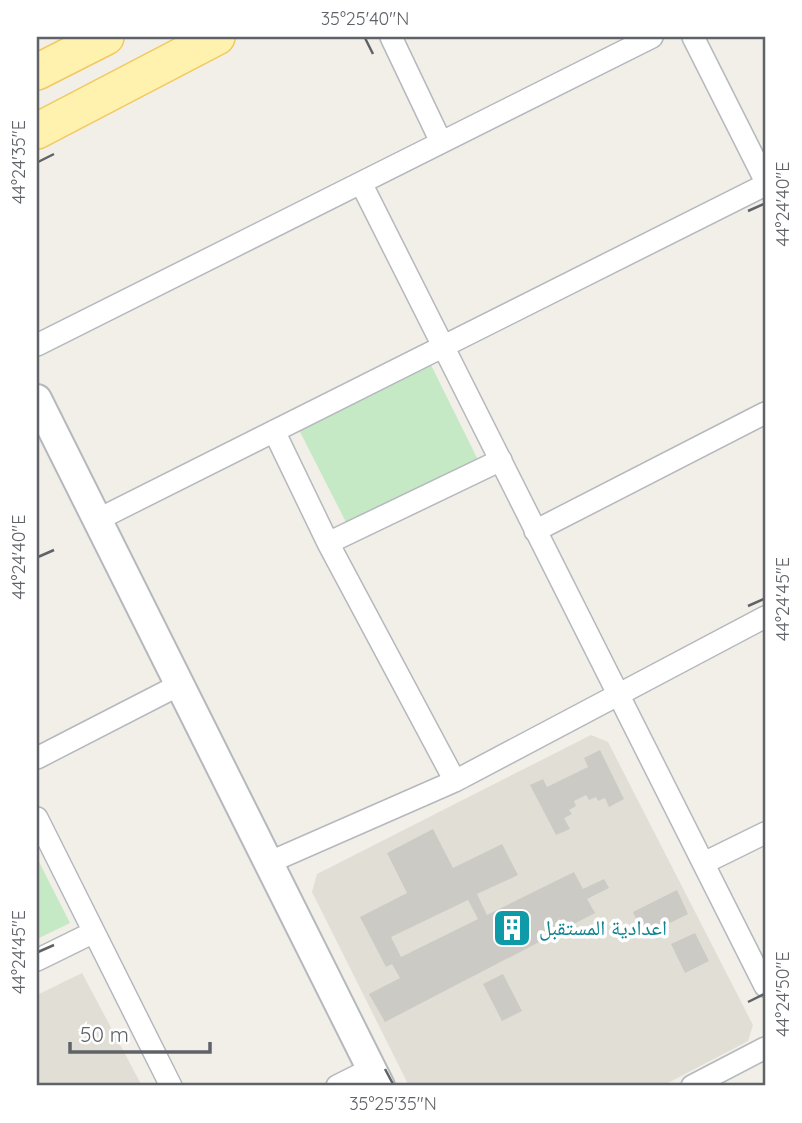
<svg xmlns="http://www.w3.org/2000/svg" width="802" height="1123" viewBox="0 0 802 1123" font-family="Quicksand,'Noto Naskh Arabic',sans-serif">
<rect width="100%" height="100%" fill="#f1efe8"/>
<path fill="#e1ded6" d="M 591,735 L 608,742 L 753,1025 L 748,1041 L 662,1086 L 409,1086 L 312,892 L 317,874 Z
M 82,973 L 142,1086 L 37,1086 L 37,995 Z"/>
<path fill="#c5e8c5" d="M 429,361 L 478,460 L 348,526 L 297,426 Z
M 37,858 L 70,923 L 37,939 Z"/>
<path fill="#cccac5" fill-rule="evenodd" d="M 600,750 L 624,799 L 609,807 L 605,798 L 598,801 L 596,797 L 589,800 L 586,795 L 574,801 L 576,806 L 569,810 L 572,814 L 564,818 L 570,829 L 556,835 L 530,785 L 543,779 L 547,787 L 588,767 L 584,758 Z
M 433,829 L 453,868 L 502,844 L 518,875 L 477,894 L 487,915 L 574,872 L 583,889 L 604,879 L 609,888 L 587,899 L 595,913 L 385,1022 L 369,994 L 400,978 L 392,964 L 386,967 L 360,917 L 407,893 L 387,853 ZM 468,900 L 478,919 L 401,957 L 391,937 Z
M 677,890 L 688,914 L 644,936 L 633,912 Z
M 695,933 L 709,961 L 685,973 L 671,944 Z
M 503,974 L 522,1011 L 502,1021 L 483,984 Z"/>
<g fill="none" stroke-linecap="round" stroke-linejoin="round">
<defs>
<path id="minor" d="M 391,37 L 441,142
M 693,37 L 765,180
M 361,183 L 765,986
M 37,345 L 652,37
M 274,431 L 328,543 L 455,781
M 97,520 L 765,185
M 535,531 L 765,413
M 328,543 L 501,460
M 37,758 L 179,685
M 37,818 L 171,1086
M 268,863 L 455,781 L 765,617
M 704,863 L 765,833
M 37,960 L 94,932
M 337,1086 L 371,1069
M 692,1086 L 765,1048"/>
<path id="tertiary" d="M 37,399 L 380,1086"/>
<path id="primary" d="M 37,72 L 106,37
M 37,131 L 217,37"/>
</defs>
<use href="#minor" stroke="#b5b8bc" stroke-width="24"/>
<use href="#tertiary" stroke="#b5b8bc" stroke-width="32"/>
<use href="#primary" stroke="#f2c960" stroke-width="38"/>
<use href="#minor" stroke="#fff" stroke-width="21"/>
<use href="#tertiary" stroke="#fff" stroke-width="28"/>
<use href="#primary" stroke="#fff2af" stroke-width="35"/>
</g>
<path fill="none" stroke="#5f6368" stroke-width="2.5" d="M 365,38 L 373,54M 38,162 L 54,154M 748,211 L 764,204M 38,557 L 54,550M 748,606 L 764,599M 38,952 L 54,945M 748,1002 L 764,994M 385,1069 L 393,1084"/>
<defs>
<symbol id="building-square" viewBox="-11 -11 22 22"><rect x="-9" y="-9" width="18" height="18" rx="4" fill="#0f9aa8" stroke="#fff"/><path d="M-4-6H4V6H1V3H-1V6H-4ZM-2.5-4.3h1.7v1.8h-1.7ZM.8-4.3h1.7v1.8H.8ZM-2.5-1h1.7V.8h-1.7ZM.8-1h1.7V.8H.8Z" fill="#fff"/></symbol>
</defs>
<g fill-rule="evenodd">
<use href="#building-square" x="490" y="906" width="44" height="44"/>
</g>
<g text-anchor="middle" stroke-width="7" stroke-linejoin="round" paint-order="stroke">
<g font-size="21" fill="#0d838f" stroke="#fff" text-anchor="start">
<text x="539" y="935">اعدادية المستقبل</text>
</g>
</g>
<rect width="802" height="1123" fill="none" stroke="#ffffff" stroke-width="77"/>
<path d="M70 1042v10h140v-10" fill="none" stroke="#5f6368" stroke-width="3.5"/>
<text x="80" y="1042" font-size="21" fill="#5f6368" stroke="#ffffff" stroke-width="5" paint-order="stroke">50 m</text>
<rect x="38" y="38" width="726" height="1046" fill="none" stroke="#5f6368" stroke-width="2.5"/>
<g font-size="18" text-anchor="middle" fill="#5f6368">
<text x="365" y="25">35°25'40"N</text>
<text transform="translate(19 162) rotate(-90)" y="6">44°24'35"E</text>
<text transform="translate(783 204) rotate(-90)" y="6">44°24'40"E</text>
<text transform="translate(19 557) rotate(-90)" y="6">44°24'40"E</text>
<text transform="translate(783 599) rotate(-90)" y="6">44°24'45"E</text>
<text transform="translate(19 952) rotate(-90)" y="6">44°24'45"E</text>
<text transform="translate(783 994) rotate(-90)" y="6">44°24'50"E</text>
<text x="393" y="1110">35°25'35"N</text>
</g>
</svg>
